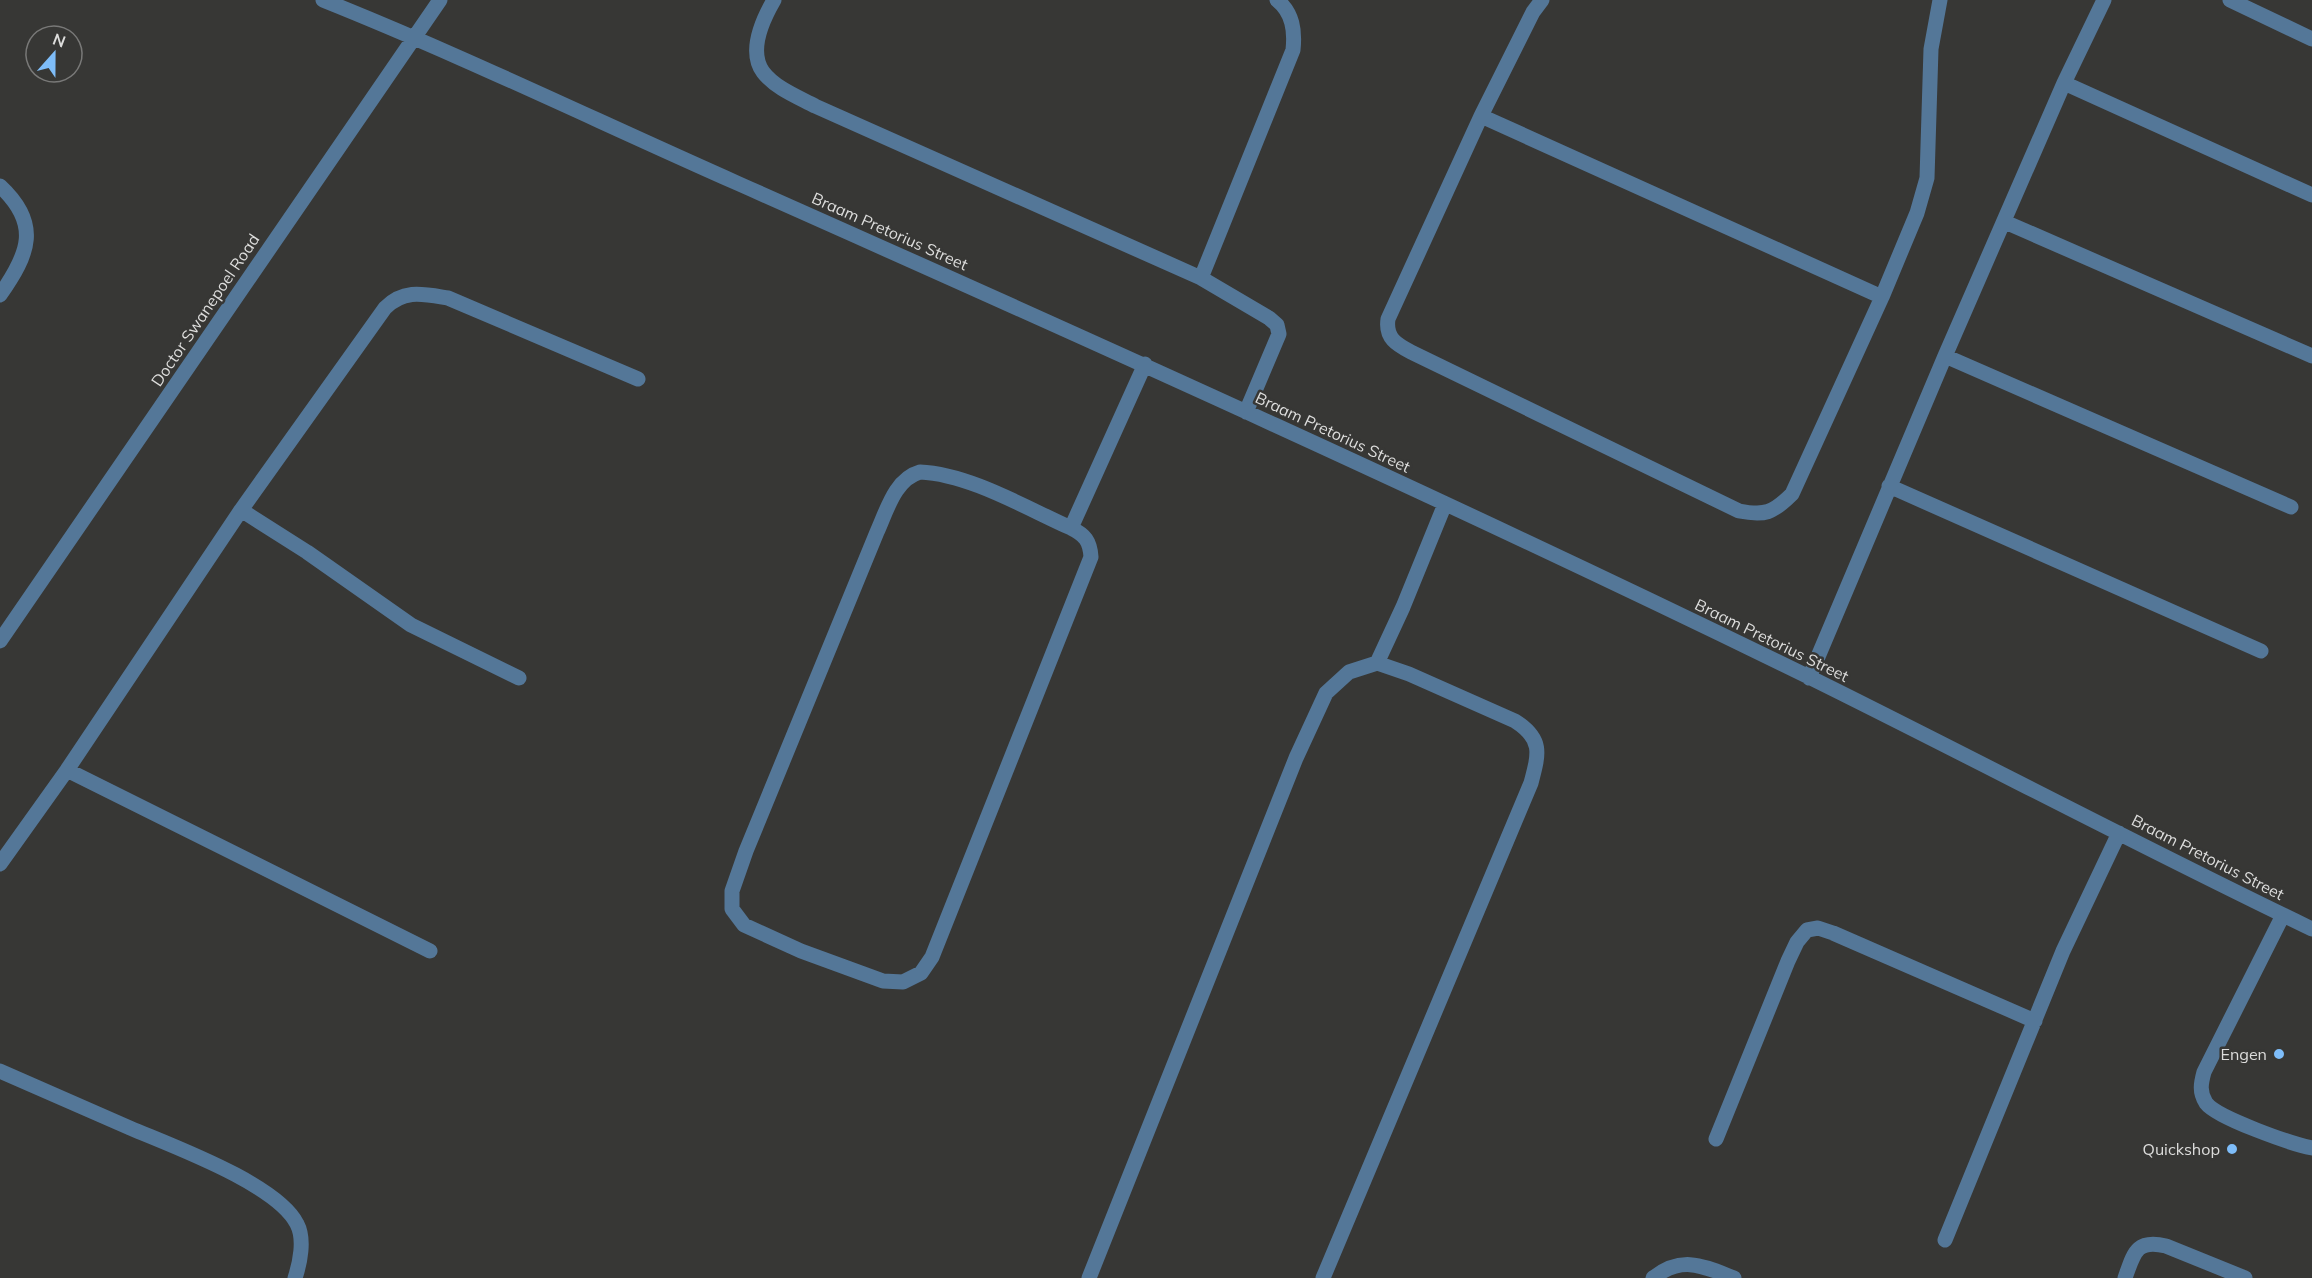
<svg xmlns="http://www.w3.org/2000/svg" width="2312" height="1278" viewBox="0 0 2312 1278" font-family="Mulish,sans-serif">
<rect width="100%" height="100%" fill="#373735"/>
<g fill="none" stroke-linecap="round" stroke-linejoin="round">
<path stroke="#547798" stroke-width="15" d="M 323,0 C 463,56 599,122 737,183 C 1097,343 1455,504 1809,677 C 1977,760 2143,848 2312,929
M 774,0 C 763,19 748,51 763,72 C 775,88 798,97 815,106 L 1201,278 L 1269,318 L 1277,325 L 1279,334 L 1246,412
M 1542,0 L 1533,12 L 1481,116 L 1388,319 C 1385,339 1398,345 1413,353 L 1739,511 C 1765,516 1773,513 1792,494 L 1882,297 L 1917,213 L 1927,178 L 1931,49 L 1940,0
M 2230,0 L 2312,39
M 2064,83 L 2312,195
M 1481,116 L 1882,297
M 0,186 C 41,224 29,254 0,295
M 2005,222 L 2312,356
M 1201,278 L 1293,50 C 1295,31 1293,13 1277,0
M 1945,356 L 2291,507
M 920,472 C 969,474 1026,508 1071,528 C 1085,535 1090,541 1091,557 L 932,957 L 921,973 L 903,982 L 883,981 L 801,951 L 744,925 L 732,909 L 732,891 L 746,851 L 877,532 C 887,510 895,479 920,472 Z
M 1889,486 L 2261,651
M 241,510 L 307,552 L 411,625 L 519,678
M 1071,528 L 1145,364
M 0,641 L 440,0
M 1377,663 L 1403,607 L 1445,504
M 1809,678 L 1945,356 L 2064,83 L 2104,0
M 67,770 L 430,951
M 0,864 L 67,770 L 241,510 L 385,308 C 404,289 423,294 448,298 L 638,379
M 2283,915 L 2204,1072 C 2201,1083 2199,1092 2206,1103 C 2217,1118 2292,1144 2312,1148
M 0,1071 C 43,1090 86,1109 130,1128 C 172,1146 277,1184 297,1224 C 305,1239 300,1263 295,1278
M 1716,1139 L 1788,961 L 1797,942 L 1807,930 L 1818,928 L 1833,933 L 2035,1021
M 1945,1240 L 2063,951 L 2119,833
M 1089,1278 L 1296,758 L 1326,693 L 1349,672 L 1377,663 L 1409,674 L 1515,721 C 1543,739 1539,753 1531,783 L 1323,1278
M 1653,1278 C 1682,1255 1703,1266 1734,1278
M 2125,1278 C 2134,1253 2136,1239 2166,1246 L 2245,1278"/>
</g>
<g fill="#7ebdf9" stroke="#373735" stroke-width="2">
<circle cx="2279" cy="1054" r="6"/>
<circle cx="2232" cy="1149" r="6"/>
</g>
<g text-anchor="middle" stroke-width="5" stroke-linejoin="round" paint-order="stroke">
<g font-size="16" fill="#dddddc" stroke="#373735">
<text transform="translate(890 231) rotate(24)" y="6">Braam Pretorius Street</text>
<text transform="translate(205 310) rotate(-56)" y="6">Doctor Swanepoel Road</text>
<text transform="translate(1333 432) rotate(25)" y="6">Braam Pretorius Street</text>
<text transform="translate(1772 640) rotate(26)" y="6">Braam Pretorius Street</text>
<text transform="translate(2208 857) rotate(27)" y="6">Braam Pretorius Street</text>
</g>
<g font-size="16" fill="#dddddc" stroke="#373735" text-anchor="end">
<text x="2267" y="1060">Engen</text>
<text x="2220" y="1155">Quickshop</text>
</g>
</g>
<g transform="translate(54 54) rotate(21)"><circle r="28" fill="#373735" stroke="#797978" stroke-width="1.5"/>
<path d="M0-4.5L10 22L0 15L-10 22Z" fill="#7ebdf9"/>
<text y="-9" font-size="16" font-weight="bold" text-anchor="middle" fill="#dddddc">N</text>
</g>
</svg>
